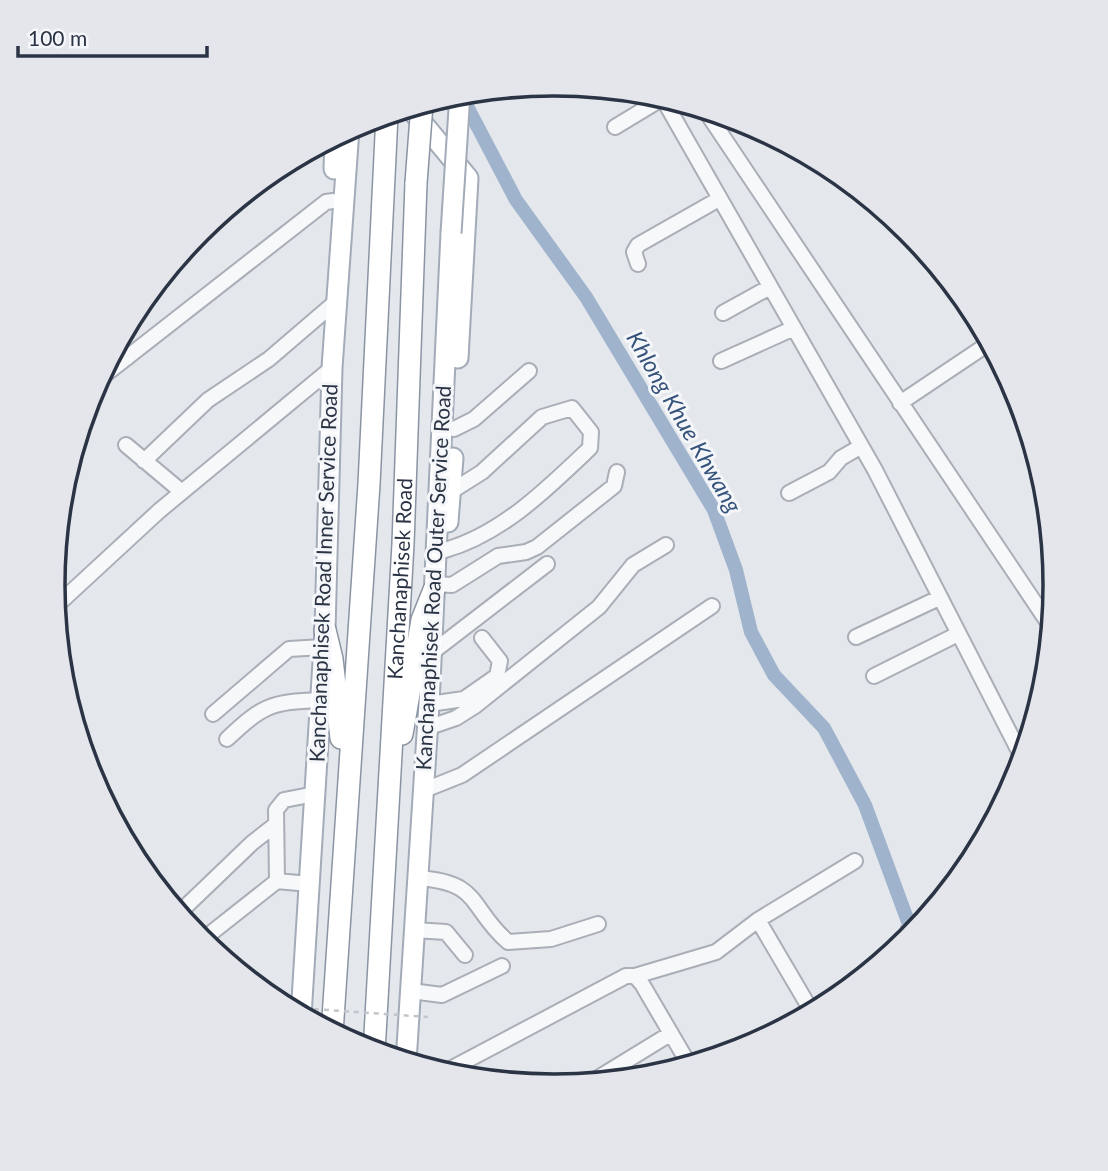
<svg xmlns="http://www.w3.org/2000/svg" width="1108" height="1171" viewBox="0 0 1108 1171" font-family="Lato,sans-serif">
<rect width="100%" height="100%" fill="#e4e7ec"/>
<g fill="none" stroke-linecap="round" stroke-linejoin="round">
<path stroke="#9fb4cc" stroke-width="14" d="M 460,93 L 516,200 L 586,297 L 714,510 L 736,570 L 751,632 L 774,675 L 824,728 L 865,805 L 913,935"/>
<defs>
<path id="minor" d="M 570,88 L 591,88
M 662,97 L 875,470 L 1023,759
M 705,110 L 1051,627
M 615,127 L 663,98
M 638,264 L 634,252 L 638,245 L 719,199
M 723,313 L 770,287
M 116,345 L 127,358
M 721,361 L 794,328
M 97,381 L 326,202 L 333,201
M 900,403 L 982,348
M 454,429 L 474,419 L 529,371
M 126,445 L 182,492
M 144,461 L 208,400 L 269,359 L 332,305
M 789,493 L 829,472 L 841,458 L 860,447
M 445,550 C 502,534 548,488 590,448 L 591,432 L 572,408 L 542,417 L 482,472 L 452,491
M 435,584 L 452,585 L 498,556 L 526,552 L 537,547 L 614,486 L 617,472
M 55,607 L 159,511 L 332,368
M 856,637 L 939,598
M 430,654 L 547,564
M 874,676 L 958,634
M 429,704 L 464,699 L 497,676 L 500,661 L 482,638
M 213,714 L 289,649 L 323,647
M 427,728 L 456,718 L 475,706 L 599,607 L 633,565 L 666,545
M 227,739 C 263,705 271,702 320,700
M 422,791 L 462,775 L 712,606
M 417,878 C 482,882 468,907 508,942 L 551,939 L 598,924
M 309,884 L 277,881 L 276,810 L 284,800 L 315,794
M 178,914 L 252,843 L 275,825
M 758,920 L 812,1012 L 808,1016
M 414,930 L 446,932 L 465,955
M 201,941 L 277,881
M 635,976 L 716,952 L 758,920 L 855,861
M 411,991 L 442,995 L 502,966
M 812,1012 L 841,995
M 443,1073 L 626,976 L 635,976 L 642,984 L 690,1066
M 590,1083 L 670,1034"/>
<path id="major" d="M 410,108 L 468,178 L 458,358
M 334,169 L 335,137
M 448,522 L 453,458
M 301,1016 L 325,630 L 332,368 L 349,129
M 406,1062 L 429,704 L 451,233"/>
<g id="highway">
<path d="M 325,630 L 332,659 L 341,738"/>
<path d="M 402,734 L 422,620 L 434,590"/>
<path d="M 332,1033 L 369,484 L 387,115"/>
<path id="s1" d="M 374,1052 L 403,544 L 416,183"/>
</g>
</defs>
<use href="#minor" stroke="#a9aeb7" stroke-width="18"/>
<use href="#major" stroke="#a3abb8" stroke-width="23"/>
<use href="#highway" stroke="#8b94a3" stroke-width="24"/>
<path stroke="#c2c5cb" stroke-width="2.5" stroke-dasharray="5 5" stroke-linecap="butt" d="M 900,927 L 929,916"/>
<use href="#minor" stroke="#f7f8fa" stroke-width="14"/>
<use href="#major" stroke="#fff" stroke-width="19"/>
<use href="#highway" stroke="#fff" stroke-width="21"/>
<defs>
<path id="major-bridge" d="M 451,233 L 460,93"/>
<path id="highway-bridge" d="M 416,183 L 422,104"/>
</defs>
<use href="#major-bridge" stroke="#a3abb8" stroke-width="23" stroke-linecap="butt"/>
<use href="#highway-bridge" stroke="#8b94a3" stroke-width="24" stroke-linecap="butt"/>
<path stroke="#c2c5cb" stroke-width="2.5" stroke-dasharray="5 5" stroke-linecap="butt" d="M 284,1007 L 428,1017"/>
<use href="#major-bridge" stroke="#fff" stroke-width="19"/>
<use href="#highway-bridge" stroke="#fff" stroke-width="21"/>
</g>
<g text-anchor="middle" stroke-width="6" stroke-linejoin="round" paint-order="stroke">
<g font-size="21" fill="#2b3445" stroke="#f4f6f9">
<text transform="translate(324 573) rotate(-88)" y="7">Kanchanaphisek Road Inner Service Road</text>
<text dy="7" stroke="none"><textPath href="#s1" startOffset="474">Kanchanaphisek Road</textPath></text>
<text transform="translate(434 578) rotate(-87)" y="7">Kanchanaphisek Road Outer Service Road</text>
</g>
<g font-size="23" font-style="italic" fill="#34527a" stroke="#f4f6f9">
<text transform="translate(684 422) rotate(60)" y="8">Khlong Khue Khwang</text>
</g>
</g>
<path d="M0 0H1108V1171H0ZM65 585a489 489 0 1 1 978 0a489 489 0 1 1-978 0Z" fill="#e4e6eb" fill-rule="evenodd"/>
<path fill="none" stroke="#2b3445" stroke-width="3.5" d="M65 585a489 489 0 1 1 978 0a489 489 0 1 1-978 0Z"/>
<path d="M18 46v10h189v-10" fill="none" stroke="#2b3445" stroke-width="3.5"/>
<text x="28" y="46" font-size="21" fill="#2b3445" stroke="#f4f6f9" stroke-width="5" paint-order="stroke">100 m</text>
</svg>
